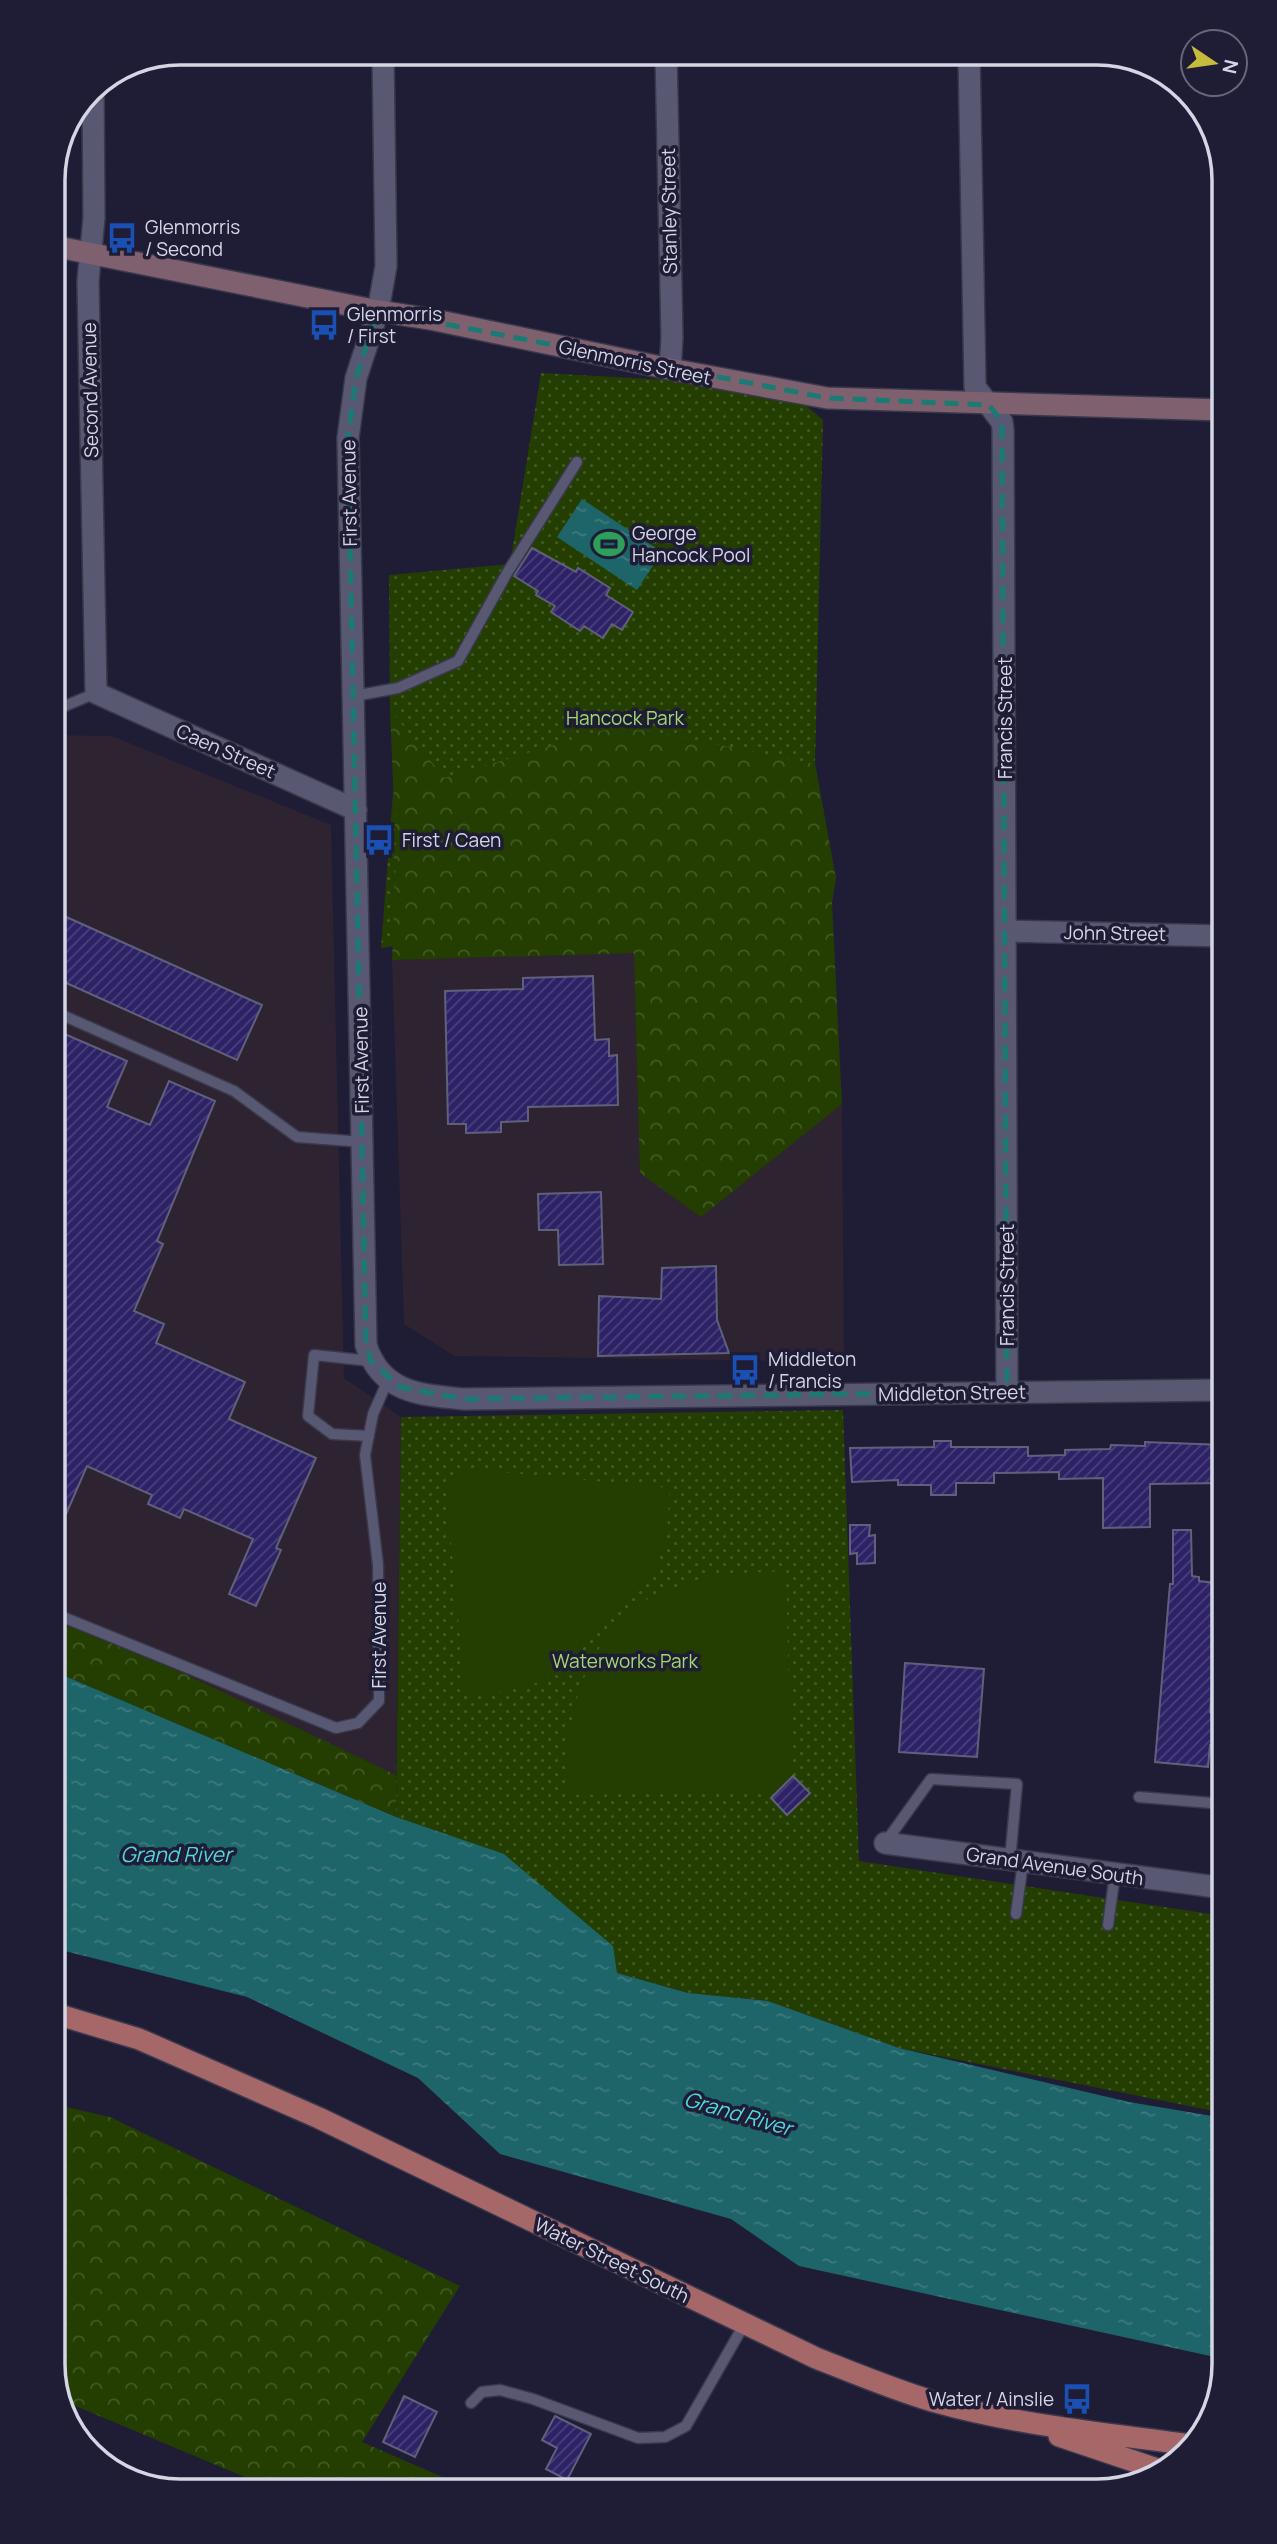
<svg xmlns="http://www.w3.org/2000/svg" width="1277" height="2544" viewBox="0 0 1277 2544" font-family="Manrope,sans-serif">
<defs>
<pattern id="green-dots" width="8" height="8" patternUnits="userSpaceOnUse" patternTransform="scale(1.75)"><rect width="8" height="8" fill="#233e00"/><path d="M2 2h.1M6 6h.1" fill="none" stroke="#425925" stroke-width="1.8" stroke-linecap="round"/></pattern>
<pattern id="forest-crowns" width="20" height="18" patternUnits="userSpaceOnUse" patternTransform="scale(1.75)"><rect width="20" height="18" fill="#233e00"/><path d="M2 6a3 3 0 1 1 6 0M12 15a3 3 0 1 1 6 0" fill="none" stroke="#425925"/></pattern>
<pattern id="water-ripples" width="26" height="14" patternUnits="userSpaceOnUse" patternTransform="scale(1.75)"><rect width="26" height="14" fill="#1e6569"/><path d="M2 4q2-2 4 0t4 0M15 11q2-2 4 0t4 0" fill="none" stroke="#3e7a7e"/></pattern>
<pattern id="building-hatch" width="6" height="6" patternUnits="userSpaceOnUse" patternTransform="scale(1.75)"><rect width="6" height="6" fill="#2d2266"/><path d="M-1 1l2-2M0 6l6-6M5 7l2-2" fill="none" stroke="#4b417c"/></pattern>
</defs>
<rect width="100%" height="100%" fill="#1e1d35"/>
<path fill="#2e2331" d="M 53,735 L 112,736 L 331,825 L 344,1378 L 401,1417 L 396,1775 L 185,1674 L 53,1620 Z
M 634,952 L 639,1115 L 842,1104 L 844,1362 L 454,1356 L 404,1324 L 392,960 Z"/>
<path fill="url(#green-dots)" d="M 541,373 L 671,380 L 804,404 L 823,420 L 815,764 L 836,879 L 381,948 L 394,780 L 390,709 L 389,575 L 510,564 Z
M 843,1410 L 859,1861 L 1224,1916 L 1224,2113 L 899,2048 L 768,2001 L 688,1993 L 617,1973 L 396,1817 L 401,1417 Z"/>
<path fill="url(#forest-crowns)" d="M 390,709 L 444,778 L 604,730 L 646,730 L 815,764 L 836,879 L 832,902 L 842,1104 L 701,1217 L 640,1173 L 634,953 L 392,960 L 396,853 Z
M 53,1620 L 185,1674 L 396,1775 L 396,1817 L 53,1671 Z
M 53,2104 L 110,2117 L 460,2286 L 362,2442 L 447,2479 L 442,2491 L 278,2491 L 59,2399 L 53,2364 Z"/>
<path fill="#233e00" d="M 479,1470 L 670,1488 L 667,1529 L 657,1564 L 540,1682 L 499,1692 L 465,1693 L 446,1488 L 460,1472 Z
M 786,1571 L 791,1776 L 777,1791 L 569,1795 L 568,1737 L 580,1686 L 607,1633 L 650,1597 L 719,1574 Z"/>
<path fill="url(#water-ripples)" d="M 582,499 L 662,552 L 637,590 L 557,537 Z
M 53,1671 L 396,1817 L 504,1854 L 613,1946 L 617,1973 L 688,1993 L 768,2001 L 899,2048 L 1129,2102 L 1224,2118 L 1224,2359 L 799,2266 L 731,2219 L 500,2154 L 418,2078 L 247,1997 L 53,1948 Z"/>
<path fill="url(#building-hatch)" stroke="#60607c" stroke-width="2" d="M 532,548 L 576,572 L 578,568 L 610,588 L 606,595 L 633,612 L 622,630 L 612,624 L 603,638 L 584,626 L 580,631 L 551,612 L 555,606 L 536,595 L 538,591 L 514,576 Z
M 53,911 L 262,1005 L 237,1060 L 53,977 Z
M 593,976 L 595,1040 L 609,1039 L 609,1056 L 617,1055 L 618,1105 L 528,1107 L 528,1121 L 501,1122 L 501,1132 L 466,1133 L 466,1124 L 448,1124 L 445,991 L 523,989 L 523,978 Z
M 53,1029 L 127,1061 L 107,1107 L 150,1125 L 169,1081 L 215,1101 L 157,1241 L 163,1244 L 134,1311 L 164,1324 L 156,1343 L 245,1382 L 229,1419 L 316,1458 L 276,1548 L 281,1550 L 256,1606 L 229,1594 L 253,1539 L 184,1509 L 180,1518 L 148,1504 L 152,1495 L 87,1466 L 53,1544 Z
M 601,1192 L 603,1264 L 559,1265 L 558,1230 L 539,1230 L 538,1194 Z
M 716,1266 L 717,1320 L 729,1353 L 598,1356 L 599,1296 L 661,1299 L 662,1268 Z
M 934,1441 L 951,1441 L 951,1447 L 1028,1447 L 1028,1456 L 1065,1455 L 1065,1450 L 1110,1449 L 1111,1445 L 1145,1446 L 1145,1442 L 1224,1445 L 1224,1483 L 1150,1484 L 1150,1527 L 1103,1528 L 1103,1478 L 1059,1479 L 1059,1472 L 994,1473 L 994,1483 L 956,1483 L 956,1495 L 931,1495 L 931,1485 L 898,1485 L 898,1480 L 852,1482 L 850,1448 L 934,1447 Z
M 850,1525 L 870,1525 L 869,1536 L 875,1535 L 875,1563 L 857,1564 L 857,1553 L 850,1554 Z
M 1173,1530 L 1191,1530 L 1192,1576 L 1199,1577 L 1199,1581 L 1224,1584 L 1224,1634 L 1217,1633 L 1210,1712 L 1224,1713 L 1224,1746 L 1210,1745 L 1208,1767 L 1155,1762 L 1170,1584 L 1173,1584 Z
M 905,1663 L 984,1669 L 977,1757 L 899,1752 Z
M 793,1776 L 810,1793 L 787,1815 L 771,1798 Z
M 404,2396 L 437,2412 L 415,2457 L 383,2442 Z
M 555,2416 L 591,2434 L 567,2480 L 546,2469 L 557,2448 L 542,2440 Z"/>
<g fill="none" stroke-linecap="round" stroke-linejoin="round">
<defs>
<path id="lane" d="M 354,696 L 398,688 L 458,661 L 507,573 L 577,462
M 53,711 L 96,693
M 53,1011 L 234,1091 L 297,1137 L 363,1142
M 369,1436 L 332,1434 L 308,1416 L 314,1355 L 371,1361
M 53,1613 L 336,1728 L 358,1723 L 379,1701 L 378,1565 L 365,1455 L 373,1414 L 388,1380
M 1139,1797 L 1224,1804
M 885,1843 L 931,1779 L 1017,1784 L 1010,1860
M 1016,1914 L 1023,1862
M 1108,1925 L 1115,1874
M 471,2403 L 482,2392 L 500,2390 L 533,2399 L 638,2438 L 665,2437 L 686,2426 L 745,2323"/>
<path id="street" d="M 383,53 L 386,266 L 378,311 L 356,378 L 348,438 L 366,1345 C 381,1393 421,1395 464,1399 L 1224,1390
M 666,53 L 672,338 L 670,369
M 969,53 L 975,387 L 1002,422 L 1003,430 L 1007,1392
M 93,88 L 94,218 L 88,281 L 96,693 L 356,810
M 1006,931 L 1224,936
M 885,1843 L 1224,1888"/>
<path id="secondary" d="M 53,246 L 378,311 L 430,319 L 670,369 L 827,398 L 1224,410"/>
<path id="primary" d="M 53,2013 L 139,2039 L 319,2118 L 816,2358 C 854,2373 892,2389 932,2401 C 1016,2425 1104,2433 1191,2445
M 1059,2436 L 1160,2470"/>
</defs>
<use href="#lane" stroke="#3a384c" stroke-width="13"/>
<use href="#street" stroke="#3a384c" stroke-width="24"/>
<use href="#secondary" stroke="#3a384c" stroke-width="24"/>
<use href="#primary" stroke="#3a384c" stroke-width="24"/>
<use href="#lane" stroke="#585873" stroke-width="10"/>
<use href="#street" stroke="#585873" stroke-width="21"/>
<use href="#secondary" stroke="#7f606e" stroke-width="21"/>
<use href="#primary" stroke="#a66769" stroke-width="21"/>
</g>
<path fill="none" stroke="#197b74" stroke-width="5" stroke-dasharray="14 9" stroke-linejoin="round" d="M 378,311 L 827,398 L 989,405 L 1002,422 L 1007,1392 L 464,1399 L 400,1387 L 371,1361 L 366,1345 L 348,438 L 356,378 Z"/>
<defs>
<symbol id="bus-bare" viewBox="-9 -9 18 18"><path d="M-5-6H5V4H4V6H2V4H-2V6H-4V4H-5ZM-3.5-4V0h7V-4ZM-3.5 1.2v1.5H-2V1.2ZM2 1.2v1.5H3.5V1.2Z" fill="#1a4fb4" stroke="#1e1d35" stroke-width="2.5" paint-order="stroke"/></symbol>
<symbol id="stadium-bare" viewBox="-9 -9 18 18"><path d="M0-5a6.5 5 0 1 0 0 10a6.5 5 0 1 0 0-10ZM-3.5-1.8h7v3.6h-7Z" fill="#2e9e5b" stroke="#1e1d35" stroke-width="2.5" paint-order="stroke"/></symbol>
</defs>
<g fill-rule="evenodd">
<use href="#bus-bare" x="100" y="216" width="44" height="44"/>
<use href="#bus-bare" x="302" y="303" width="44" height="44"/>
<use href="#stadium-bare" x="587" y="522" width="44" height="44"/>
<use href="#bus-bare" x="357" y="818" width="44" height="44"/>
<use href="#bus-bare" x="723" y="1348" width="44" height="44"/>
<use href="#bus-bare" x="1055" y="2377" width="44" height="44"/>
</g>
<g text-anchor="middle" stroke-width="7" stroke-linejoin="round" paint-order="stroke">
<g font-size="19" fill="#d4d5e5" stroke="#1e1d35">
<text transform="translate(669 211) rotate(-91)" y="7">Stanley Street</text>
<text transform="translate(635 362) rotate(12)" y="7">Glenmorris Street</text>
<text transform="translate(90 390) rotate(-91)" y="7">Second Avenue</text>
<text transform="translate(349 493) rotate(-91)" y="7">First Avenue</text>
<text transform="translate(1005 718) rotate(-90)" y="7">Francis Street</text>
<text transform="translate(226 751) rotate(24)" y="7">Caen Street</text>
<text transform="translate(1115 933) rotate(1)" y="7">John Street</text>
<text transform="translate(361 1060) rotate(-91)" y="7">First Avenue</text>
<text transform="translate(1007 1285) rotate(-90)" y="7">Francis Street</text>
<text transform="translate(952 1393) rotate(-1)" y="7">Middleton Street</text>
<text transform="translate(379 1635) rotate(-90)" y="7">First Avenue</text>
<text transform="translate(1055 1866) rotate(8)" y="7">Grand Avenue South</text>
<text transform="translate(612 2260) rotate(26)" y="7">Water Street South</text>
</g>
<g font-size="19" fill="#d4d5e5" stroke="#1e1d35" text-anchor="start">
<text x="145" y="234">Glenmorris<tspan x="145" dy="22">/ Second</tspan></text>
<text x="347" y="321">Glenmorris<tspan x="347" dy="22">/ First</tspan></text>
<text x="632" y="540">George<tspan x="632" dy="22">Hancock Pool</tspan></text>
<text x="402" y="847">First / Caen</text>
<text x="768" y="1366">Middleton<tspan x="768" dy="22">/ Francis</tspan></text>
<text x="1054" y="2406" text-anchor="end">Water / Ainslie</text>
</g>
<g font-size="19" fill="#a3d871" stroke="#1e1d35">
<text x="625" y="725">Hancock Park</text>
<text x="625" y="1668">Waterworks Park</text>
</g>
<g font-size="21" font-style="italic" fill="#50d7df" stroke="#1e1d35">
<text x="176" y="1862">Grand River</text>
<text transform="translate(738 2114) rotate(16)" y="7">Grand River</text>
</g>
</g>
<path d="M0 0H1277V2544H0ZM180 65H1097A115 115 0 0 1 1212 180V2364A115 115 0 0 1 1097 2479H180A115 115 0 0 1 65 2364V180A115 115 0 0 1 180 65Z" fill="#1e1d35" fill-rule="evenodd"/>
<path fill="none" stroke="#d4d5e5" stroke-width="3.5" d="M180 65H1097A115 115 0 0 1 1212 180V2364A115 115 0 0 1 1097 2479H180A115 115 0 0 1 65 2364V180A115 115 0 0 1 180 65Z"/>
<g transform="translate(1214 63) rotate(103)"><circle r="33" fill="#1e1d35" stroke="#67677b" stroke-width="2"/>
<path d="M0-5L12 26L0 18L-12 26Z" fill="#c5bc3d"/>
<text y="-10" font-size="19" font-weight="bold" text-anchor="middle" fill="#d4d5e5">N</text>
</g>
</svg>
